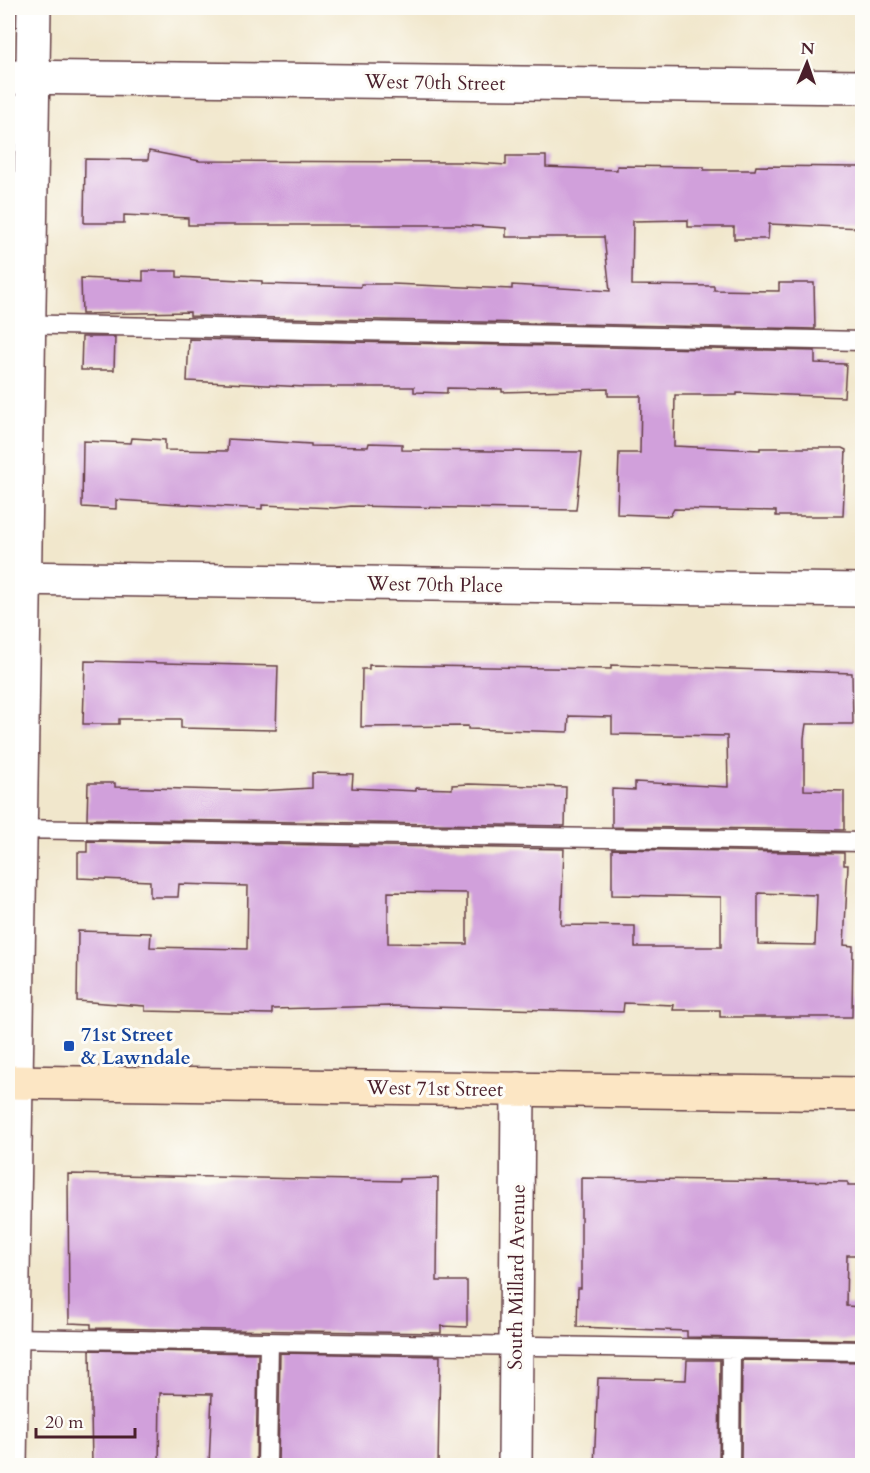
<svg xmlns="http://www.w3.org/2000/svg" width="870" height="1473" viewBox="0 0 870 1473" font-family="Cardo,serif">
<rect width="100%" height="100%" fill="#fdfcf7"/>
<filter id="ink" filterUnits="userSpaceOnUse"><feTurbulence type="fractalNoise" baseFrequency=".0167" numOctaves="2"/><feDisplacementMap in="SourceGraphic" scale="12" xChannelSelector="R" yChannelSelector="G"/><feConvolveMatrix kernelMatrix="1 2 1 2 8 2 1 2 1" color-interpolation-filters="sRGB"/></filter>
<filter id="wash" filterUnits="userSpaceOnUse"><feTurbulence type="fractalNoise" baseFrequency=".008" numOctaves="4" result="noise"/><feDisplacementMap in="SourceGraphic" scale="24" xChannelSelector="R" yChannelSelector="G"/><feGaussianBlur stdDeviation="1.35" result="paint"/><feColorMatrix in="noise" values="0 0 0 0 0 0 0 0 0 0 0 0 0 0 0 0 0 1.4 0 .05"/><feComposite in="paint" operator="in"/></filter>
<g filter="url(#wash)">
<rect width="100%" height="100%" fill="#f1e7cc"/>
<g id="blocks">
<path fill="#d1a0db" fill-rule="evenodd" d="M 149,151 L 200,161 L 460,162 L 506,165 L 506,156 L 546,156 L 546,167 L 617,170 L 617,166 L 704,167 L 704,170 L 755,170 L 756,166 L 862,167 L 862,228 L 769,224 L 768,239 L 734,239 L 734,227 L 688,227 L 688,220 L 633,221 L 632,285 L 714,286 L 714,290 L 779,291 L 779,283 L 814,283 L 815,329 L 190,316 L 190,312 L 82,314 L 81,278 L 143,281 L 143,271 L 177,271 L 177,277 L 262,281 L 262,284 L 361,287 L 361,284 L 392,284 L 512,289 L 512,285 L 610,291 L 604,237 L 506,237 L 506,228 L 458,225 L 188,225 L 188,218 L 124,215 L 124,223 L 84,223 L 85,159 L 148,160 Z
M 82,337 L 115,337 L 114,370 L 81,370 Z
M 189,339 L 815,351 L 815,363 L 846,364 L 844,397 L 737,393 L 737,395 L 675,395 L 674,446 L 760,450 L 760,448 L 842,448 L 846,450 L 843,516 L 776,516 L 776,511 L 674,509 L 670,516 L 617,514 L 619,453 L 640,453 L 641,396 L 608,396 L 608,389 L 502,392 L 502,389 L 447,388 L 447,393 L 414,392 L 414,387 L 305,387 L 187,381 Z
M 132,438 L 165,440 L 165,450 L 227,451 L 228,439 L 311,444 L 311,446 L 368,447 L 369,443 L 402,444 L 402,450 L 582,452 L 576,510 L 351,506 L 334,508 L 262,505 L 262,509 L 116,500 L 116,509 L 82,507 L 83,441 L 131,443 Z
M 85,661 L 278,666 L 276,730 L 181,728 L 181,719 L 119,719 L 119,724 L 83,724 Z
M 369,665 L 611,669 L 611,665 L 852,673 L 853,724 L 806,724 L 804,738 L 804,790 L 844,791 L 844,830 L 612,827 L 612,789 L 635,790 L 635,782 L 728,787 L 727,736 L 612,734 L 612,717 L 569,716 L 568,732 L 468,729 L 468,726 L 361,727 L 362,669 L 369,669 Z
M 312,773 L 353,774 L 352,788 L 416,791 L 416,788 L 452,789 L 452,785 L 469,784 L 566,787 L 565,826 L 87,819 L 88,783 L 115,783 L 115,787 L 258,791 L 312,788 Z
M 87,841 L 564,849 L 561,925 L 635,926 L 635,947 L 721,947 L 721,897 L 612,895 L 612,849 L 844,853 L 844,865 L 848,865 L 844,945 L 853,946 L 852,1017 L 720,1017 L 720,1010 L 673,1010 L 674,1005 L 624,1003 L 623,1012 L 391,1006 L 272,1009 L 272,1014 L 145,1011 L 145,1006 L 77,1001 L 78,931 L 151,933 L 150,947 L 247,949 L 248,886 L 179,884 L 178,897 L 150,897 L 150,881 L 78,878 L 78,852 L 87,852 ZM 388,892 L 467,893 L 467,944 L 388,943 ZM 758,893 L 817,895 L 815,945 L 758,944 Z
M 68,1174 L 400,1181 L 400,1179 L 438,1178 L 437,1281 L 467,1281 L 467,1327 L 441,1326 L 441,1333 L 91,1328 L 91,1324 L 69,1323 Z
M 581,1178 L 848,1182 L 848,1185 L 862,1185 L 862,1255 L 847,1255 L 846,1306 L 862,1307 L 862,1340 L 687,1337 L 687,1331 L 577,1327 L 578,1288 L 581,1288 Z
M 90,1350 L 258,1353 L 256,1466 L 209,1466 L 212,1394 L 160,1393 L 159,1466 L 92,1466 Z
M 280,1353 L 440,1356 L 438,1466 L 278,1466 Z
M 687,1360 L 720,1360 L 719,1466 L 594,1466 L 598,1378 L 686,1380 Z
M 742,1360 L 862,1362 L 862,1466 L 741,1466 Z"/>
</g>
</g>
<g filter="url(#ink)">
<use href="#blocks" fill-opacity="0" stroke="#633d43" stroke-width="1.5"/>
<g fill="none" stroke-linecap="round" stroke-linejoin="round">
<defs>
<path id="service" d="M 8,324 L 862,341
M 12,829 L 862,842
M 8,1338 L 862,1351
M 267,1466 L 269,1342
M 730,1466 L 731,1350"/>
<path id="minor" d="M 8,77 L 862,87
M 8,578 L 862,590
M 10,1466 L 16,1082
M 515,1466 L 518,1089"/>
<path id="tertiary" d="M 16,1082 L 34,8"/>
<path id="secondary" d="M 8,1082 L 862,1094"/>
</defs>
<use href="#service" stroke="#633d43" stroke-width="21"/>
<use href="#minor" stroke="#633d43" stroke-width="36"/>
<use href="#tertiary" stroke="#633d43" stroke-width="36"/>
<use href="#secondary" stroke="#633d43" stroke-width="36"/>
<use href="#service" stroke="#fff" stroke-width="18"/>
<use href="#minor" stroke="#fff" stroke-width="33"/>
<use href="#tertiary" stroke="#fff" stroke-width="33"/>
<use href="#secondary" stroke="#fce6c4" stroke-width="33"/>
</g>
</g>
<rect fill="#1a4fb4" stroke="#fdfcf7" stroke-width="2" x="63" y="1040" width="12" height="12" rx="3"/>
<g text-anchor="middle" stroke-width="6" stroke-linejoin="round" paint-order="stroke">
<g font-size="20" fill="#4a1f2b" stroke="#fdfcf7">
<text transform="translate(435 82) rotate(1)" y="7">West 70th Street</text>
<text transform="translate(435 584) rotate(1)" y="7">West 70th Place</text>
<text transform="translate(435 1088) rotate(1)" y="7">West 71st Street</text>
<text transform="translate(516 1277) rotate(-89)" y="7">South Millard Avenue</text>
</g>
<g font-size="20" font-weight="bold" fill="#164399" stroke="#fdfcf7" text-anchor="start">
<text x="81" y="1041">71st Street<tspan x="81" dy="23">&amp; Lawndale</tspan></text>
</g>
</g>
<rect width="870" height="1473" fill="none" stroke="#fdfcf7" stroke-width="30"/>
<g transform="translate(807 63) rotate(2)" stroke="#fdfcf7" stroke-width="4.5" paint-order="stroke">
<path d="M0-4.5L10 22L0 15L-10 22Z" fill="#4a1f2b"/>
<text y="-9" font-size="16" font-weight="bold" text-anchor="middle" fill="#4a1f2b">N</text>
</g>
<path d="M36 1428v9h99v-9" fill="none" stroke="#4a1f2b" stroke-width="3"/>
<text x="45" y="1428" font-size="18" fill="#4a1f2b" stroke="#fdfcf7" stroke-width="4.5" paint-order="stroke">20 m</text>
</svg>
